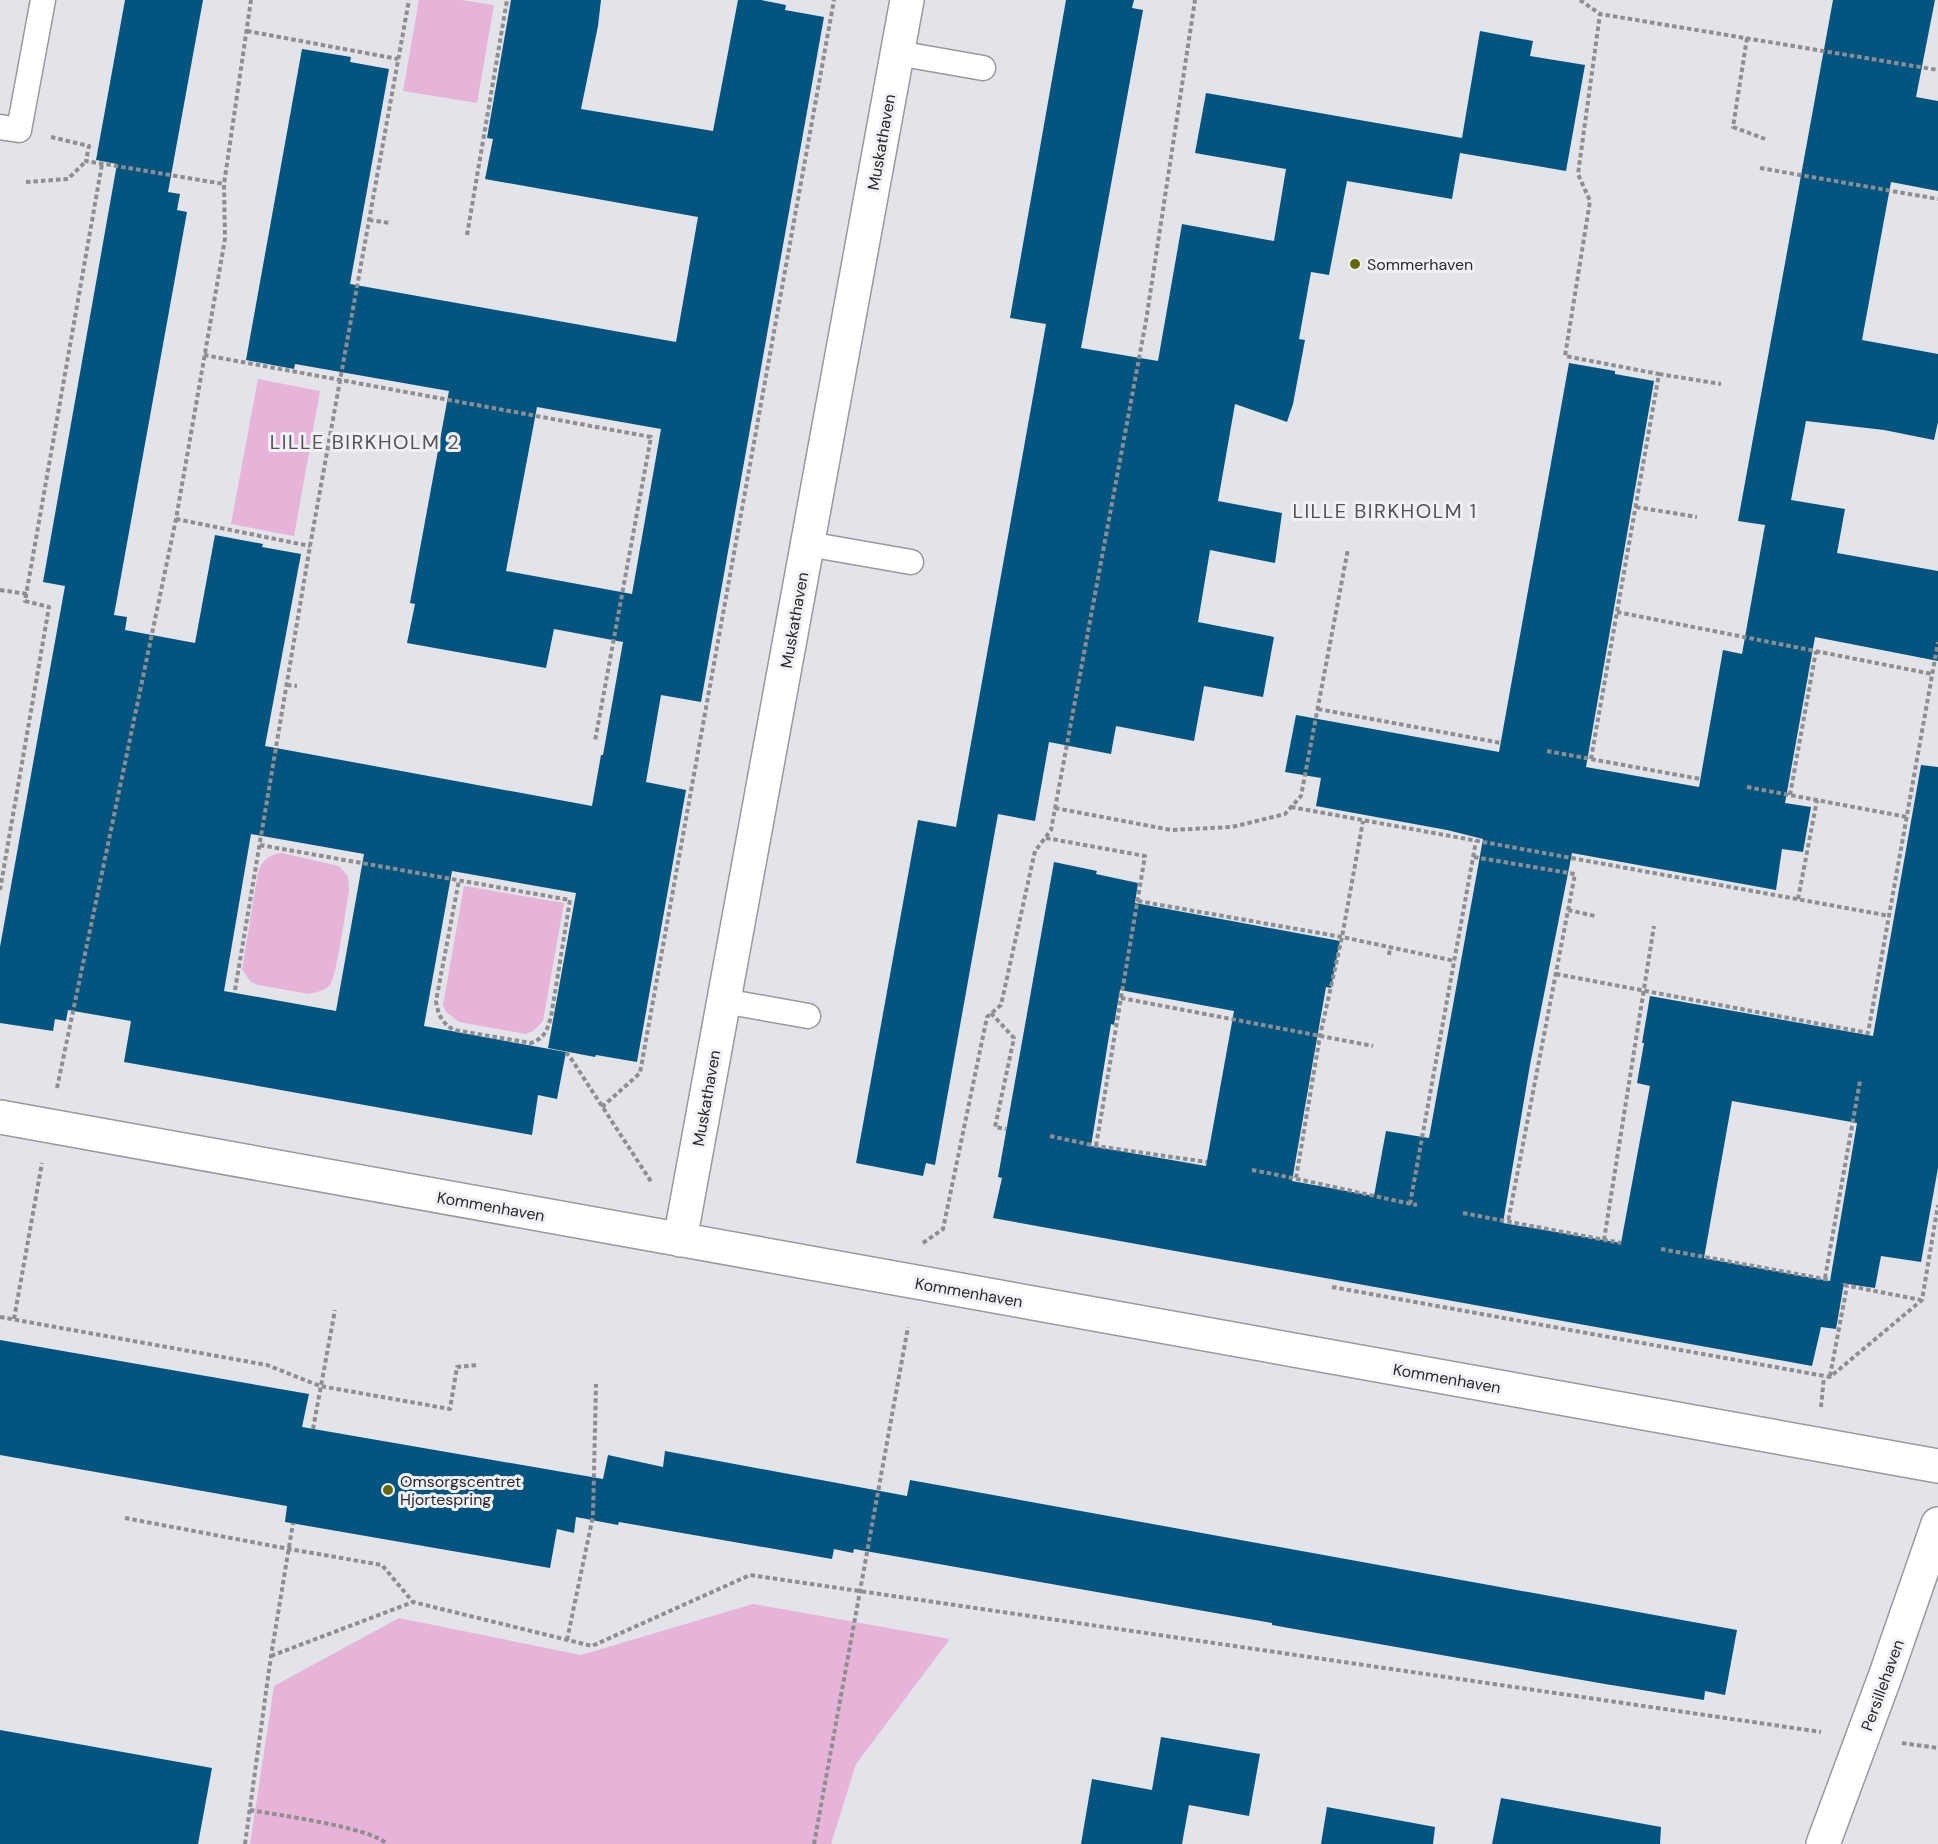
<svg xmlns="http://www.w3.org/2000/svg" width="1938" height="1844" viewBox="0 0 1938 1844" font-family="'DM Sans',sans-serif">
<rect width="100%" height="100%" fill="#e3e4e9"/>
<path fill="#e6b4d9" d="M 419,0 L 461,0 L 494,5 L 477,103 L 403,91 Z
M 258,379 L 320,391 L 294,536 L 231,524 Z
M 282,853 L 339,866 L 348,876 L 349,891 C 346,907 337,976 330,985 C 324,991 317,992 309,994 L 258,985 L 251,982 L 242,970 L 258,872 C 262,860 270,854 282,853 Z
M 464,886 L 564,903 L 543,1021 L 533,1031 L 526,1034 L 459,1022 L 446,1012 L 443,1005 Z
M 753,1604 L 950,1639 L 856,1764 L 831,1844 L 250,1844 L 274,1686 L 399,1618 L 581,1655 Z"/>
<path fill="#035580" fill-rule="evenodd" d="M 125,0 L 203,0 L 168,192 L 180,194 L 177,210 L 187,212 L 114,615 L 127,617 L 125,630 L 195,643 L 215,535 L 263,544 L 262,547 L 301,554 L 265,746 L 592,806 L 601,755 L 603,755 L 623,642 L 554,629 L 546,668 L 407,643 L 415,604 L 410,603 L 449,391 L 295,364 L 294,369 L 246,360 L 302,49 L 351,57 L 350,62 L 389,69 L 350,284 L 676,342 L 698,217 L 485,179 L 493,139 L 487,138 L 511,0 L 601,0 L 598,26 L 581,109 L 713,131 L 738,0 L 761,0 L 786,5 L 785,10 L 824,17 L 701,702 L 661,695 L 646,782 L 686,790 L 637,1062 L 596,1055 L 595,1057 L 548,1048 L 576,893 L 452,871 L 424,1026 L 566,1052 L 557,1099 L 538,1095 L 532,1135 L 124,1062 L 131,1021 L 68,1010 L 66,1021 L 55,1019 L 53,1031 L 0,1023 L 0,947 L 65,586 L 43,582 L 117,164 L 96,160 ZM 537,407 L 661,429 L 632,594 L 506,571 ZM 251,834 L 364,854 L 336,1011 L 224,991 Z
M 1066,0 L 1134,0 L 1132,8 L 1143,10 L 1081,348 L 1158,361 L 1182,224 L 1274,241 L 1286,169 L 1195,153 L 1206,93 L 1462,138 L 1480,31 L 1533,41 L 1530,56 L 1585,65 L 1566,171 L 1460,153 L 1452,199 L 1347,181 L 1329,275 L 1311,272 L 1299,339 L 1305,340 L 1293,404 L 1287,422 L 1235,404 L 1218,501 L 1282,513 L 1275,563 L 1210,550 L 1198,622 L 1274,637 L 1263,697 L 1204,686 L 1194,741 L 1116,726 L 1111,754 L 1049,742 L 1035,821 L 998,814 L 935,1165 L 926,1163 L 923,1176 L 856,1163 L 918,820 L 956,827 L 1046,324 L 1010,318 Z
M 1833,0 L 1935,0 L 1916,97 L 1938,101 L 1938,191 L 1891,182 L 1862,340 L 1938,354 L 1938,422 L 1934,440 L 1884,430 L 1806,421 L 1791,500 L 1845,509 L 1837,553 L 1938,571 L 1938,661 L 1815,637 L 1785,803 L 1811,807 L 1803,852 L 1782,849 L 1776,890 L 1572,853 L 1530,1065 L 1503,1223 L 1621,1243 L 1650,1086 L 1637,1083 L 1644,1043 L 1642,1043 L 1650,996 L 1873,1036 L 1921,765 L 1938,767 L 1938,1168 L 1921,1262 L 1881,1256 L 1875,1288 L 1841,1283 L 1844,1283 L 1836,1329 L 1821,1327 L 1812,1366 L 993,1218 L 1002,1178 L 998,1177 L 1054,862 L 1097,871 L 1096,874 L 1138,883 L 1135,903 L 1340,941 L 1331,988 L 1326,987 L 1292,1181 L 1374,1196 L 1386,1131 L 1429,1138 L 1483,839 L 1447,830 L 1316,806 L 1321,778 L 1285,772 L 1296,715 L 1499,752 L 1569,363 L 1615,371 L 1615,374 L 1654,381 L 1586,767 L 1699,787 L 1723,650 L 1742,654 L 1765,525 L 1738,521 ZM 1120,990 L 1234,1011 L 1206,1166 L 1091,1146 L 1111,1024 L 1114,1025 ZM 1732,1101 L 1857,1123 L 1830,1281 L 1704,1258 Z
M 0,1340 L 309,1394 L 302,1427 L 603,1479 L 608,1455 L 663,1467 L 665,1451 L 907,1496 L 910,1480 L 1737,1630 L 1725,1695 L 1705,1691 L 1704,1700 L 1605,1684 L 1272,1625 L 1272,1623 L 854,1549 L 853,1553 L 834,1549 L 832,1559 L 619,1522 L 618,1525 L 576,1517 L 574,1533 L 557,1529 L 550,1568 L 285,1522 L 287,1506 L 0,1455 Z
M 0,1730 L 212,1768 L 198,1844 L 0,1844 Z
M 1161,1737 L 1260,1754 L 1249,1816 L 1189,1805 L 1182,1844 L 1081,1844 L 1092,1779 L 1152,1790 Z
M 1501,1798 L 1661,1827 L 1660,1844 L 1492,1844 Z
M 1327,1807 L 1435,1827 L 1433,1844 L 1321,1844 Z"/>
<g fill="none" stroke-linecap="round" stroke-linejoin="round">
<defs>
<path id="lane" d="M 897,53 L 983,68
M 0,127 L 19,130 L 43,0
M 808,544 L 911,562
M 724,1001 L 808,1016"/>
<path id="street" d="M 0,1117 L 1938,1466
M 680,1240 L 907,0
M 1823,1844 L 1886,1674 L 1938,1524"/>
</defs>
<use href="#lane" stroke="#98999d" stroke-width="27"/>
<use href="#street" stroke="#98999d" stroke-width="36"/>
<path stroke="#8e8e92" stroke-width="4" stroke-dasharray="4.5 3" stroke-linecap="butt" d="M 1580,0 L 1600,14 L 1938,70
M 247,31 L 398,59
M 1747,38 L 1733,127 L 1765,139
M 51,137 L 89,146 L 86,161 L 224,184
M 1760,168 L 1938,199
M 26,182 L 68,179 L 86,161
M 369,220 L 390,223
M 467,235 L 507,0
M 204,355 L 651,437 L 595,741
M 1659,374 L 1721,384
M 1636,507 L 1697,517
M 176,519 L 310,546
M 0,590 L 27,594
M 1617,612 L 1932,674
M 287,685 L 297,686
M 1318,709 L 1501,743
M 1547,751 L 1700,779
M 1591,759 L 1659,374 L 1565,356 L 1590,201 L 1578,174 L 1600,14
M 1747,787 L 1907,817
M 1790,795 L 1816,651
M 1291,807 L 1890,916
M 1055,808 L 1171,830 L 1232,827 L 1285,814 L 1301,796 L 1348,549
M 1046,838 L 1145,856 L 1096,1146
M 260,845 L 570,900 L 551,1017 C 547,1030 545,1038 531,1043 L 454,1030 C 442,1023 438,1015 436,1001 L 459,880
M 1474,857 L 1575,874 L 1508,1222
M 0,890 L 49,607 L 25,601 L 102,164
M 1798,899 L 1817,800
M 1138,901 L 1342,937 L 1455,961
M 1568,910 L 1595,916
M 1389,955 L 1390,947
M 1556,974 L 1868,1033 L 1938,642
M 235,990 L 310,546 L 409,0
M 1121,998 L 1373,1046
M 991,1013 L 1014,1038 L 995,1127 L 1006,1129
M 566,1052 L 572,1060 L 652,1183
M 57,1088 L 176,519 L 225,239 L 224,184 L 251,0
M 602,1107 L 640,1073 L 834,0
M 1050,1136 L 1096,1146 L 1207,1162
M 1252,1170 C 1307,1180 1362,1194 1417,1205
M 1296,1178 L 1320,1036 L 1342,937 L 1363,821
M 1410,1204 L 1476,841
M 1463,1213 L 1621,1243
M 1604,1240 L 1654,926
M 923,1243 L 943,1229 L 987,1017 L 1001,1005 L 1035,851 L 1051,830 L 1146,321 L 1195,0
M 1661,1249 L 1830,1280
M 1825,1278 L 1860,1081
M 1844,1285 L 1921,1300
M 1332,1287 L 1830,1377 L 1922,1300 L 1938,1205
M 0,1317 L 267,1365 L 320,1386 L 450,1409 L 457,1367 L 478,1365
M 14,1319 L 42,1163
M 1830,1376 L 1847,1286
M 1821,1407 L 1824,1377
M 313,1429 L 335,1310
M 125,1518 L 289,1549 L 382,1565 L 413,1602
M 567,1640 L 593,1516 L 596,1384
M 271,1656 L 413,1602 L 592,1646 L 750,1575 L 1821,1732
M 1902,1743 L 1938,1748
M 250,1810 C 277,1815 370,1827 387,1844
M 245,1844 L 271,1656 L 293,1523
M 814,1844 L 908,1327"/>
<use href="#lane" stroke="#fff" stroke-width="24"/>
<use href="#street" stroke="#fff" stroke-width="33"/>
</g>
<g fill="#646806" stroke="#f0f1f6" stroke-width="2">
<circle cx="1355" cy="264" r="6"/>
<circle cx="388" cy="1490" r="6"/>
</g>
<g text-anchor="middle" stroke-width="6" stroke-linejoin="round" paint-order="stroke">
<g font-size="16" fill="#29292b" stroke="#f0f1f6">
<text transform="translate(881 142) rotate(-80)" y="6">Muskathaven</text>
<text transform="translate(794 620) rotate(-80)" y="6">Muskathaven</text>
<text transform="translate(706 1098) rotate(-80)" y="6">Muskathaven</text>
<text transform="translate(491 1206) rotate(10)" y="6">Kommenhaven</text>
<text transform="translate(969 1292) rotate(10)" y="6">Kommenhaven</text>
<text transform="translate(1447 1378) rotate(10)" y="6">Kommenhaven</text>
<text transform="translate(1882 1685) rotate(-70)" y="6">Persillehaven</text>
</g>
<g font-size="16" fill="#29292b" stroke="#f0f1f6" text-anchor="start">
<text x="1367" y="270">Sommerhaven</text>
<text x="400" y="1487">Omsorgscentret<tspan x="400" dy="18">Hjortespring</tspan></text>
</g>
<g font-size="20" letter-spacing="1.5" fill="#525357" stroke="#f0f1f6">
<text x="365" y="449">LILLE BIRKHOLM 2</text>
<text x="1385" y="518">LILLE BIRKHOLM 1</text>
</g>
</g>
</svg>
